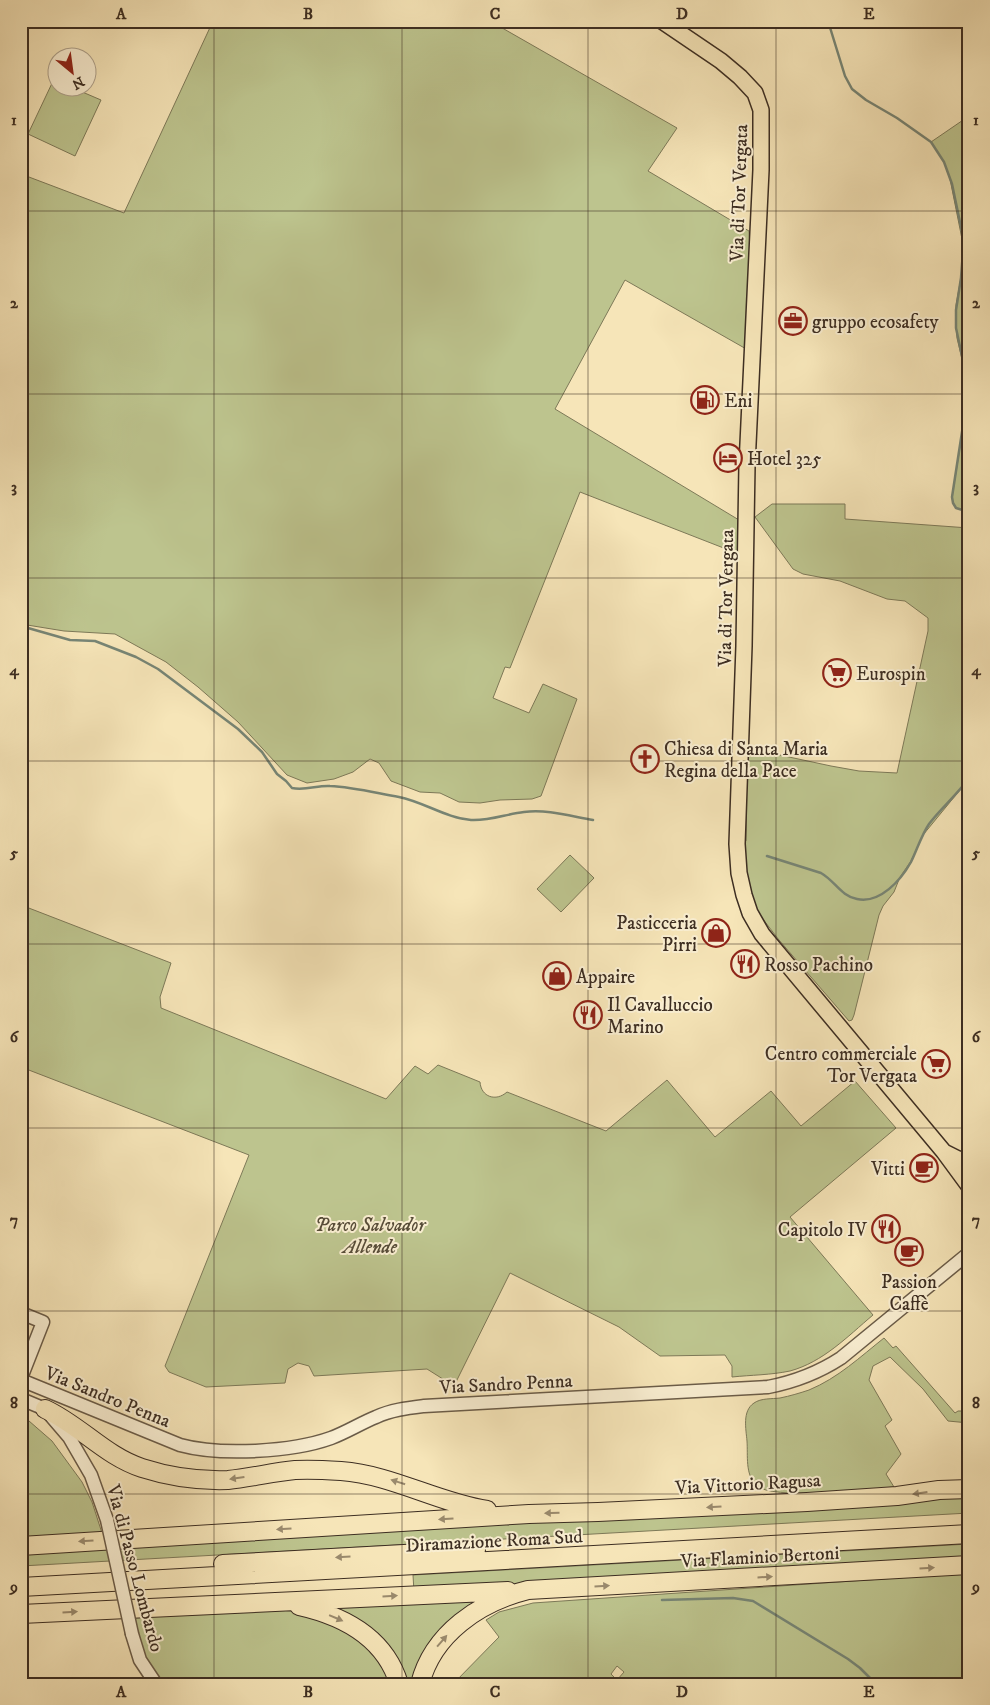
<svg xmlns="http://www.w3.org/2000/svg" width="990" height="1705" viewBox="0 0 990 1705" font-family="'IM FELL DW Pica',serif">
<rect width="100%" height="100%" fill="#f6e5b8"/>
<filter id="stains"><feTurbulence type="fractalNoise" baseFrequency=".004" numOctaves="4"/><feColorMatrix values="0 0 0 0 .2 0 0 0 0 .09 0 0 0 0 .02 0 0 0 .5 -.17"/></filter>
<radialGradient id="worn" r=".72"><stop offset=".6" stop-color="#630" stop-opacity="0"/><stop offset="1" stop-color="#630" stop-opacity=".3"/></radialGradient>
<path fill="#bdc48e" stroke="#7d7958" fill-rule="evenodd" d="M 213,21 L 490,21 L 677,128 L 648,171 L 749,231 L 750,246 L 748,350 L 625,280 L 555,409 L 739,520 L 739,554 L 580,492 L 510,668 L 505,667 L 493,698 L 529,713 L 543,684 L 577,699 L 541,796 L 532,799 L 500,800 L 480,803 L 459,802 L 440,793 L 420,792 L 391,781 L 379,763 L 370,759 L 353,772 L 334,779 L 307,783 L 287,775 L 238,722 L 198,687 L 166,662 L 115,634 L 64,631 L 21,624 L 21,174 L 124,213 Z
M 54,79 L 57,80 L 58,88 L 73,88 L 101,100 L 75,156 L 28,134 Z
M 969,116 L 969,512 L 968,512 L 956,508 L 953,503 L 952,497 L 968,398 L 967,380 L 957,338 L 956,322 L 956,305 L 962,272 L 963,244 L 950,179 L 944,162 L 931,142 Z
M 772,504 L 845,504 L 845,519 L 969,528 L 969,779 L 923,835 L 911,861 L 900,877 L 894,892 L 883,906 L 879,915 L 854,1015 L 852,1020 L 849,1021 L 779,940 L 759,914 L 753,900 L 747,875 L 743,843 L 746,841 L 747,748 L 831,766 L 859,771 L 897,773 L 928,631 L 928,618 L 905,601 L 887,599 L 840,581 L 803,574 L 793,569 L 755,517 Z
M 570,855 L 594,878 L 561,912 L 537,889 Z
M 21,905 L 171,963 L 160,997 L 161,1008 L 386,1099 L 415,1066 L 428,1074 L 438,1065 L 480,1082 C 481,1097 496,1102 507,1092 L 606,1131 L 667,1080 L 715,1137 L 771,1091 L 801,1126 L 855,1081 L 896,1128 L 790,1217 L 873,1315 C 847,1337 823,1362 790,1371 C 771,1375 751,1375 732,1377 L 732,1366 L 725,1355 L 660,1356 L 619,1327 L 510,1273 L 454,1386 L 427,1369 L 314,1376 L 309,1366 L 298,1363 L 288,1369 L 285,1383 L 206,1387 L 169,1372 L 165,1366 L 249,1155 L 21,1067 Z
M 884,1338 L 893,1348 L 896,1346 L 955,1413 L 958,1411 L 969,1411 L 969,1423 L 948,1421 L 923,1389 L 890,1357 L 873,1366 L 869,1380 L 892,1420 L 885,1426 L 901,1454 L 886,1474 L 894,1487 C 869,1489 771,1501 756,1485 C 745,1474 748,1456 747,1441 C 746,1429 742,1411 754,1403 C 761,1398 772,1399 780,1398 C 790,1396 800,1393 809,1390 C 838,1378 860,1357 884,1338 Z
M 21,1414 L 52,1441 L 82,1482 L 92,1502 L 102,1533 L 21,1538 Z
M 969,1497 L 969,1513 L 21,1566 L 21,1552 Z
M 969,1544 L 969,1559 L 414,1592 L 413,1575 Z
M 969,1573 L 969,1684 L 453,1684 L 499,1637 L 486,1620 L 499,1612 L 533,1603 ZM 617,1666 L 624,1672 L 617,1680 L 611,1674 Z
M 491,1597 L 413,1684 L 406,1684 L 324,1607 Z
M 273,1608 L 307,1613 L 364,1638 L 393,1684 L 162,1684 L 144,1657 L 133,1614 Z"/>
<g fill="none" stroke-linecap="round" stroke-linejoin="round">
<path stroke="#778575" stroke-width="2.5" d="M 828,21 L 845,76 L 852,89 L 866,100 L 897,118 L 931,142 L 944,162 L 952,184 L 962,232 L 963,251 L 961,278 L 956,310 L 956,328 L 966,375 L 968,393 L 952,497 L 953,503 L 956,508 L 969,512
M 21,626 L 70,640 L 95,641 L 136,657 L 158,669 L 238,729 L 262,752 L 277,774 L 286,781 L 292,788 C 305,791 318,785 330,786 C 353,787 376,793 399,797 C 424,802 446,818 471,820 C 490,821 506,814 524,812 C 547,809 570,816 593,820
M 767,856 L 821,873 C 835,881 841,896 857,899 C 880,904 901,880 911,862 C 917,850 921,836 929,824 C 941,808 957,795 969,778
M 662,1600 L 733,1598 L 753,1601 L 848,1659 L 860,1668 L 876,1684"/>
<defs>
<path id="minor" d="M 21,1313 L 43,1322 L 21,1378
M 21,1380 L 180,1445 C 220,1456 292,1452 331,1438 C 347,1432 361,1423 376,1417 C 391,1410 408,1408 424,1406 L 768,1387 C 794,1382 818,1373 841,1358 L 969,1253
M 21,1399 L 45,1409 L 69,1437 L 91,1475 L 107,1520
M 132,1634 L 140,1660 L 156,1684"/>
<path id="major" d="M 662,21 L 721,61 L 740,77 L 755,93 L 761,110 L 761,170 L 747,465 L 744,646 L 737,844 L 739,873 L 744,895 L 750,913 L 762,934 L 944,1152 L 969,1186
M 944,1152 L 958,1159 L 969,1160"/>
<path id="highway" d="M 45,1409 C 80,1425 105,1456 142,1468 C 170,1477 199,1481 228,1480 C 250,1478 273,1472 295,1470 C 310,1469 326,1470 341,1471 C 393,1475 436,1502 487,1510
M 21,1546 L 529,1514 L 598,1512 L 807,1502 L 897,1496 L 939,1490 L 969,1489
M 223,1564 L 476,1550
M 21,1587 L 969,1534
M 299,1606 C 344,1616 385,1638 399,1684
M 21,1614 L 508,1591
M 420,1684 C 433,1633 480,1602 528,1590 L 969,1565"/>
</defs>
<use href="#minor" stroke="#6b5c48" stroke-width="15"/>
<use href="#major" stroke="#3d2e22" stroke-width="18"/>
<use href="#highway" stroke="#3d2e22" stroke-width="20"/>
<use href="#minor" stroke="#f9eed1" stroke-width="12"/>
<use href="#major" stroke="#f6e5b8" stroke-width="15"/>
<use href="#highway" stroke="#f6e5b8" stroke-width="18"/>
<defs>
<path id="minor-bridge" d="M 107,1520 L 132,1634"/>
</defs>
<use href="#minor-bridge" stroke="#6b5c48" stroke-width="15" stroke-linecap="butt"/>
<use href="#minor-bridge" stroke="#f9eed1" stroke-width="12"/>
</g>
<defs><path id="oneway-solid" d="M-6-.8H1V-3.2L6.5 0L1 3.2V.8H-6Z" transform="scale(1.25)"/></defs>
<g fill="#9a8a6d">
<use href="#oneway-solid" transform="translate(237 1478) rotate(172)"/>
<use href="#oneway-solid" transform="translate(398 1482) rotate(-162)"/>
<use href="#oneway-solid" transform="translate(920 1493) rotate(172)"/>
<use href="#oneway-solid" transform="translate(714 1507) rotate(176)"/>
<use href="#oneway-solid" transform="translate(552 1513) rotate(179)"/>
<use href="#oneway-solid" transform="translate(446 1519) rotate(176)"/>
<use href="#oneway-solid" transform="translate(284 1529) rotate(176)"/>
<use href="#oneway-solid" transform="translate(86 1541) rotate(176)"/>
<use href="#oneway-solid" transform="translate(343 1557) rotate(177)"/>
<use href="#oneway-solid" transform="translate(927 1568) rotate(-4)"/>
<use href="#oneway-solid" transform="translate(765 1577) rotate(-3)"/>
<use href="#oneway-solid" transform="translate(602 1586) rotate(-3)"/>
<use href="#oneway-solid" transform="translate(390 1596) rotate(-3)"/>
<use href="#oneway-solid" transform="translate(70 1612) rotate(-3)"/>
<use href="#oneway-solid" transform="translate(336 1618) rotate(23)"/>
<use href="#oneway-solid" transform="translate(442 1641) rotate(-49)"/>
</g>
<path fill="none" stroke="#3d2e22" stroke-width="1" stroke-opacity="0.55" d="M 214,21 L 214,1684M 402,21 L 402,1684M 588,21 L 588,1684M 776,21 L 776,1684M 21,211 L 969,211M 21,394 L 969,394M 21,578 L 969,578M 21,761 L 969,761M 21,944 L 969,944M 21,1128 L 969,1128M 21,1311 L 969,1311M 21,1494 L 969,1494"/>
<defs>
<symbol id="office-ring" viewBox="-11 -11 22 22"><circle r="9.5" fill="#f9eed1" stroke="#8f2418" stroke-width="1.5"/><path d="M-6-3h4V-5.5h4V-3h4V5H-6ZM-1-4.5V-3h2v-1.5ZM-6 0V1H6V0Z" fill="#8f2418"/></symbol>
<symbol id="fuel-ring" viewBox="-11 -11 22 22"><circle r="9.5" fill="#f9eed1" stroke="#8f2418" stroke-width="1.5"/><path d="M-5.5-6h7V0h2V4h1.3V-2.5L3-4.5l.8-.8L6-3V5H2.5V1h-1V6h-7ZM-4.2-4.7v3.2H.2V-4.7Z" fill="#8f2418"/></symbol>
<symbol id="hotel-ring" viewBox="-11 -11 22 22"><circle r="9.5" fill="#f9eed1" stroke="#8f2418" stroke-width="1.5"/><path d="M-6-4.5h1.5V1H6V5H4.5V3h-9V5H-6ZM-4 0a1.8 1.8 0 1 1 3.6 0ZM.5 0V-2.5h3Q6-2.5 6 0Z" fill="#8f2418"/></symbol>
<symbol id="supermarket-ring" viewBox="-11 -11 22 22"><circle r="9.5" fill="#f9eed1" stroke="#8f2418" stroke-width="1.5"/><path d="M-6-5.5h2.5l.6 2H6L4.5 2H-2.5L-4.4-4H-6ZM-1.5 3.2a1.3 1.3 0 1 0 .1 0ZM3 3.2a1.3 1.3 0 1 0 .1 0Z" fill="#8f2418"/></symbol>
<symbol id="church-ring" viewBox="-11 -11 22 22"><circle r="9.5" fill="#f9eed1" stroke="#8f2418" stroke-width="1.5"/><path d="M-1.2-6h2.4v3.5h3.3v2.4h-3.3V6h-2.4V-.1h-3.3v-2.4h3.3Z" fill="#8f2418"/></symbol>
<symbol id="shop-ring" viewBox="-11 -11 22 22"><circle r="9.5" fill="#f9eed1" stroke="#8f2418" stroke-width="1.5"/><path d="M-5-2.5h2.3a2.7 3.5 0 0 1 5.4 0H5L5.5 6h-11ZM-1.5-2.5h3a1.5 2.3 0 0 0-3 0Z" fill="#8f2418"/></symbol>
<symbol id="restaurant-ring" viewBox="-11 -11 22 22"><circle r="9.5" fill="#f9eed1" stroke="#8f2418" stroke-width="1.5"/><path d="M-5-6h1v4h1v-4h1v4h1v-4h1v5L-1.5 .5V6h-2V.5L-5-1ZM5-6V6H3V1.5H1.5Q1.5-4 5-6Z" fill="#8f2418"/></symbol>
<symbol id="cafe-ring" viewBox="-11 -11 22 22"><circle r="9.5" fill="#f9eed1" stroke="#8f2418" stroke-width="1.5"/><path d="M-5.5-4.5H6V0H3Q3 3.5 0 3.5H-2.5Q-5.5 3.5-5.5 0ZM3-3.2v2h1.7v-2ZM-6 4.5H4V6H-6Z" fill="#8f2418"/></symbol>
</defs>
<g fill-rule="evenodd">
<use href="#office-ring" x="777" y="305" width="32" height="32"/>
<use href="#fuel-ring" x="689" y="384" width="32" height="32"/>
<use href="#hotel-ring" x="712" y="442" width="32" height="32"/>
<use href="#supermarket-ring" x="821" y="657" width="32" height="32"/>
<use href="#church-ring" x="629" y="743" width="32" height="32"/>
<use href="#shop-ring" x="700" y="917" width="32" height="32"/>
<use href="#restaurant-ring" x="729" y="948" width="32" height="32"/>
<use href="#shop-ring" x="541" y="960" width="32" height="32"/>
<use href="#restaurant-ring" x="572" y="999" width="32" height="32"/>
<use href="#supermarket-ring" x="920" y="1048" width="32" height="32"/>
<use href="#cafe-ring" x="908" y="1152" width="32" height="32"/>
<use href="#restaurant-ring" x="870" y="1213" width="32" height="32"/>
<use href="#cafe-ring" x="893" y="1236" width="32" height="32"/>
</g>
<g text-anchor="middle" stroke-width="4" stroke-linejoin="round" paint-order="stroke">
<g font-size="19" fill="#3d2e22" stroke="#f9eed1">
<text transform="translate(738 193) rotate(-88)" y="7">Via di Tor Vergata</text>
<text transform="translate(725 598) rotate(-89)" y="7">Via di Tor Vergata</text>
<text transform="translate(506 1383) rotate(-3)" y="7">Via Sandro Penna</text>
<text transform="translate(108 1396) rotate(22)" y="7">Via Sandro Penna</text>
<text transform="translate(748 1483) rotate(-3)" y="7">Via Vittorio Ragusa</text>
<text transform="translate(494 1540) rotate(-3)" y="7">Diramazione Roma Sud</text>
<text transform="translate(760 1556) rotate(-3)" y="7">Via Flaminio Bertoni</text>
<text transform="translate(136 1568) rotate(75)" y="7">Via di Passo Lombardo</text>
</g>
<g font-size="19" fill="#3d2e22" stroke="#f9eed1" text-anchor="start">
<text x="812" y="328">gruppo ecosafety</text>
<text x="724" y="407">Eni</text>
<text x="747" y="465">Hotel 325</text>
<text x="856" y="680">Eurospin</text>
<text x="664" y="755">Chiesa di Santa Maria<tspan x="664" dy="22">Regina della Pace</tspan></text>
<text x="697" y="929" text-anchor="end">Pasticceria<tspan x="697" dy="22">Pirri</tspan></text>
<text x="764" y="971">Rosso Pachino</text>
<text x="576" y="983">Appaire</text>
<text x="607" y="1011">Il Cavalluccio<tspan x="607" dy="22">Marino</tspan></text>
<text x="917" y="1060" text-anchor="end">Centro commerciale<tspan x="917" dy="22">Tor Vergata</tspan></text>
<text x="905" y="1175" text-anchor="end">Vitti</text>
<text x="867" y="1236" text-anchor="end">Capitolo IV</text>
<text x="909" y="1288" text-anchor="middle">Passion<tspan x="909" dy="22">Caffè</tspan></text>
</g>
<g font-size="19" font-style="italic" fill="#574c38" stroke="#f9eed1">
<text x="370" y="1231">Parco Salvador<tspan x="370" dy="22">Allende</tspan></text>
</g>
</g>
<rect width="990" height="1705" fill="none" stroke="#f6e5b8" stroke-width="55"/>
<g transform="translate(72 72) rotate(151)"><circle r="24" fill="#f9eed1" stroke="#aea18b"/>
<path d="M0-4L9 19L0 12L-9 19Z" fill="#8f2418"/>
<text y="-8" font-size="14" font-weight="bold" text-anchor="middle" fill="#3d2e22">N</text>
</g>
<rect x="28" y="28" width="934" height="1650" fill="none" stroke="#3d2e22" stroke-width="2"/>
<g font-size="16" text-anchor="middle" font-weight="bold" fill="#3d2e22">
<text x="121" y="19">A</text>
<text x="308" y="19">B</text>
<text x="495" y="19">C</text>
<text x="682" y="19">D</text>
<text x="869" y="19">E</text>
<text x="14" y="125">1</text>
<text x="976" y="125">1</text>
<text x="14" y="308">2</text>
<text x="976" y="308">2</text>
<text x="14" y="492">3</text>
<text x="976" y="492">3</text>
<text x="14" y="675">4</text>
<text x="976" y="675">4</text>
<text x="14" y="858">5</text>
<text x="976" y="858">5</text>
<text x="14" y="1042">6</text>
<text x="976" y="1042">6</text>
<text x="14" y="1225">7</text>
<text x="976" y="1225">7</text>
<text x="14" y="1408">8</text>
<text x="976" y="1408">8</text>
<text x="14" y="1592">9</text>
<text x="976" y="1592">9</text>
<text x="121" y="1697">A</text>
<text x="308" y="1697">B</text>
<text x="495" y="1697">C</text>
<text x="682" y="1697">D</text>
<text x="869" y="1697">E</text>
</g>
<rect width="100%" height="100%" filter="url(#stains)"/>
<rect width="100%" height="100%" fill="url(#worn)"/>
</svg>
